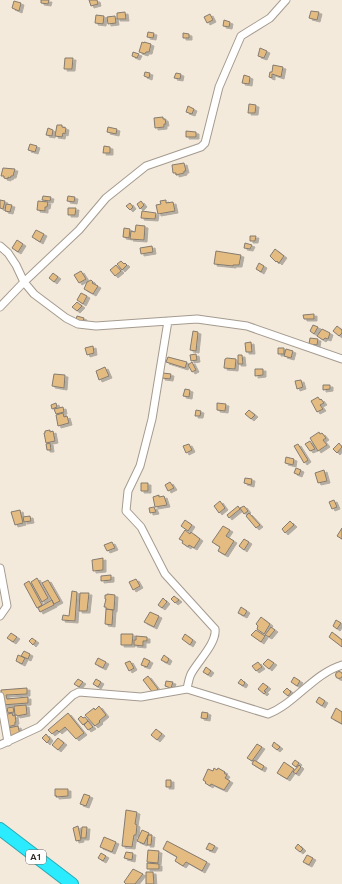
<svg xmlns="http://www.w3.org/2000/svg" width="342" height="884" viewBox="0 0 342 884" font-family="Ubuntu,sans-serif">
<defs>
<filter id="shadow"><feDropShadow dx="3" dy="2" stdDeviation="0" flood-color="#0004"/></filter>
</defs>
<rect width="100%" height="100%" fill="#f4eadc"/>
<path fill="#e4bb81" stroke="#847b6f" filter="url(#shadow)" d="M 41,0 L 49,0 L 48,4 L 41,3 Z
M 89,0 L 97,0 L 98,4 L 91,6 Z
M 14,1 L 21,3 L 19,11 L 12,8 Z
M 311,11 L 319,12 L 317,20 L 309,18 Z
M 125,12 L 126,19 L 117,19 L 117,13 Z
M 210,14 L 213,20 L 207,23 L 204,17 Z
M 96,15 L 104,16 L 103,24 L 95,23 Z
M 115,16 L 116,23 L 108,24 L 107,17 Z
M 224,20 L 230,22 L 229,27 L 223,26 Z
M 148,32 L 154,33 L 153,38 L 147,37 Z
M 183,33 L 189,34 L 189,38 L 183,38 Z
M 142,42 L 144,43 L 144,42 L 151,44 L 149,52 L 146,52 L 145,54 L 139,52 Z
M 260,48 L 267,51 L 264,58 L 258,56 Z
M 133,52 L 139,54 L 137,58 L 132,56 Z
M 65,58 L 73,58 L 72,69 L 64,69 Z
M 273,65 L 283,67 L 281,77 L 272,74 L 272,78 L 269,77 L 270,72 L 272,72 Z
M 145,72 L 150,73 L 149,78 L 144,76 Z
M 176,73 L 181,74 L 180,79 L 174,78 Z
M 244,75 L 250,77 L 249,84 L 242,83 Z
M 249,104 L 256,105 L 255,113 L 248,113 Z
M 188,106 L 194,109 L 192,114 L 186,112 Z
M 163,117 L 163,119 L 165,119 L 166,124 L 164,124 L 164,127 L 155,128 L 154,118 Z
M 57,125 L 62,125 L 62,127 L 66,128 L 65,134 L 63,133 L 62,137 L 55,136 Z
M 108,127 L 117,129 L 116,134 L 107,132 Z
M 48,128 L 53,130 L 52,136 L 46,135 Z
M 186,131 L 196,132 L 196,137 L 186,137 Z
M 30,144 L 37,146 L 35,152 L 28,150 Z
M 104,146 L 110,147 L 110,153 L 103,153 Z
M 184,163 L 186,171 L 184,171 L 184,173 L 176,175 L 176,173 L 173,173 L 172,165 Z
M 3,168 L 15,169 L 13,176 L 11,176 L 10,178 L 8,177 L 8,179 L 4,178 L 4,176 L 1,176 Z
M 43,196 L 51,197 L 50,201 L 42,200 Z
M 68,196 L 75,197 L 74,202 L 67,201 Z
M 0,200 L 5,201 L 3,209 L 0,208 Z
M 166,200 L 166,203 L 173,202 L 175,211 L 158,214 L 156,205 L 161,204 L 160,201 Z
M 38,201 L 48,202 L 47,207 L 45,207 L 45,211 L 37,210 Z
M 141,201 L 144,205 L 140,209 L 137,204 Z
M 130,203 L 133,207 L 130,210 L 126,206 Z
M 6,204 L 12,205 L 10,212 L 5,211 Z
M 68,208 L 76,208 L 75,215 L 68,215 Z
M 142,211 L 156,213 L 155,219 L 141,218 Z
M 136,225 L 145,226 L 144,240 L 130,239 L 131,231 L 135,232 Z
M 124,228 L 130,229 L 129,238 L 123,237 Z
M 36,230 L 44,234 L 40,242 L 32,237 Z
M 250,236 L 256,236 L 255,241 L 250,241 Z
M 17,240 L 23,244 L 18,252 L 12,248 Z
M 245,243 L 252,245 L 250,249 L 244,248 Z
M 152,246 L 153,252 L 141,254 L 140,248 Z
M 275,249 L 284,256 L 279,263 L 277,261 L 276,262 L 270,256 Z
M 216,251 L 241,255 L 239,265 L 233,265 L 233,266 L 214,264 Z
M 121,261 L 124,264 L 125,263 L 127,265 L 122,270 L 117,264 Z
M 259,263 L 264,266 L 261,272 L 256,269 Z
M 116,265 L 121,271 L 115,276 L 110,270 Z
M 81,271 L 86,279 L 79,283 L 74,275 Z
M 53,273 L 58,277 L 54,282 L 49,278 Z
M 91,280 L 93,282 L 92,283 L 98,286 L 93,294 L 84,289 L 87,282 Z
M 81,293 L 87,296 L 83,304 L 77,300 Z
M 77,302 L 82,306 L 77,311 L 72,307 Z
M 314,314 L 314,319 L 304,319 L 303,315 Z
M 77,316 L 84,318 L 83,321 L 76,320 Z
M 313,325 L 318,327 L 314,334 L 310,331 Z
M 337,326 L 342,330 L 342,333 L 339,336 L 333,331 Z
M 322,329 L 330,333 L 328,339 L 325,338 L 323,340 L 317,336 Z
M 193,331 L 198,332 L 196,351 L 190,350 Z
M 310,338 L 318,339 L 317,345 L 309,344 Z
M 251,342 L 252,352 L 246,352 L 245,343 Z
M 93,346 L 94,353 L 87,355 L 85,348 Z
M 278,348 L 284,348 L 284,354 L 278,354 Z
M 286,349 L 293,351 L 291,358 L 284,356 Z
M 196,354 L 197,360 L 191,361 L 190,355 Z
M 238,355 L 242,355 L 243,364 L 238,364 Z
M 168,357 L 187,362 L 185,368 L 166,362 Z
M 227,358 L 236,359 L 235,369 L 224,368 L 225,359 Z
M 192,362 L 196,370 L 192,372 L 188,365 Z
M 105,367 L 109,376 L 99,380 L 96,371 Z
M 255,369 L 263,369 L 263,375 L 255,376 Z
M 163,373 L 171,374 L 170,379 L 162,378 Z
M 54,374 L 65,375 L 64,388 L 52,386 Z
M 301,380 L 303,387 L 297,389 L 295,381 Z
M 323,385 L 330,385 L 330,389 L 323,390 Z
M 185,389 L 190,390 L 189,397 L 183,396 Z
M 318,397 L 320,400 L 321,399 L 324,403 L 320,405 L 323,409 L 317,412 L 311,401 Z
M 56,403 L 57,407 L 52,409 L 51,405 Z
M 217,403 L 226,404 L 225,411 L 217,410 Z
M 63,407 L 64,412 L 56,414 L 54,409 Z
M 196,410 L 201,411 L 200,416 L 195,416 Z
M 249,410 L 255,415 L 251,419 L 245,414 Z
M 63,413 L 64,417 L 67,416 L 69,423 L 58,426 L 56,415 Z
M 50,430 L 50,432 L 53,431 L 55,441 L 46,443 L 44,433 L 45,433 L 45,431 Z
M 319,432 L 320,434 L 322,433 L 326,438 L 323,440 L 327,445 L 318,451 L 310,438 Z
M 310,441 L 315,449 L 310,451 L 305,444 Z
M 50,443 L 51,450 L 47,450 L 46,444 Z
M 339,443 L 342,447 L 337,453 L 333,449 Z
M 189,444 L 192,450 L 186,453 L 183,446 Z
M 298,444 L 308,460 L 304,463 L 294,446 Z
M 286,457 L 294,459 L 293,465 L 285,463 Z
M 296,468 L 301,470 L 299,475 L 294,473 Z
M 324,470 L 327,481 L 318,483 L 315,473 Z
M 245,478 L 252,479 L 251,485 L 244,483 Z
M 170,482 L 174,488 L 168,491 L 165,485 Z
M 141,483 L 148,483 L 148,491 L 141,491 Z
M 159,495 L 159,497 L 164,496 L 167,505 L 155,507 L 153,497 Z
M 334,500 L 337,507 L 332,509 L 329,502 Z
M 220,501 L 225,508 L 219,513 L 214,506 Z
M 238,506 L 240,509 L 229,518 L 227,515 Z
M 244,506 L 248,511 L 244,514 L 240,508 Z
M 154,507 L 156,512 L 150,513 L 149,508 Z
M 20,510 L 23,523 L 15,525 L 11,512 Z
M 249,513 L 260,525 L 256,528 L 246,516 Z
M 30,516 L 31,521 L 24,522 L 23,517 Z
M 185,520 L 192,525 L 188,531 L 181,526 Z
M 290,521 L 294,525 L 285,533 L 282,529 Z
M 223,526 L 230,530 L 226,536 L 234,541 L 225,555 L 218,551 L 220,547 L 212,542 Z
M 342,528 L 342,539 L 337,536 Z
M 185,530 L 190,534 L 191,532 L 200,539 L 194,548 L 189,545 L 188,547 L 182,543 L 183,541 L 179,539 Z
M 244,539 L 249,542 L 244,550 L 239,546 Z
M 112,542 L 115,548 L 107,551 L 104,545 Z
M 103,558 L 103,570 L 93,571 L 92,560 Z
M 111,575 L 111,580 L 101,581 L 101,576 Z
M 37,578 L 48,598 L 42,602 L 31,582 Z
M 136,579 L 140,586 L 133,590 L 129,582 Z
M 48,580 L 60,601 L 54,604 L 42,583 Z
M 29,581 L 42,605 L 37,608 L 24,584 Z
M 72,591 L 77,592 L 75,621 L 62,620 L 63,615 L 69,616 Z
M 80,593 L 89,593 L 87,611 L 79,611 Z
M 107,594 L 115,595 L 114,610 L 106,609 L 106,607 L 104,607 L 106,599 L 105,599 L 105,595 L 107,595 Z
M 174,596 L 179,600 L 175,603 L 171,599 Z
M 163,598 L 167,602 L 162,608 L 158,605 Z
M 52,600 L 54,605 L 40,612 L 38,608 Z
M 241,607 L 247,611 L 244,616 L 238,613 Z
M 106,609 L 113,610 L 112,625 L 105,624 Z
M 150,612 L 159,616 L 154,627 L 144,622 Z
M 261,617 L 270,624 L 264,634 L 257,629 L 258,626 L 256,624 Z
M 336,620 L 341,623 L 337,629 L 333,626 Z
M 271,627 L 275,630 L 269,637 L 265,635 Z
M 256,630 L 265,636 L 261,642 L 251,635 Z
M 332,632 L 342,640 L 342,647 L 329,637 Z
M 11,633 L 17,637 L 13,642 L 7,638 Z
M 121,634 L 133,634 L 132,645 L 121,645 Z
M 185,634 L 193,640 L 190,645 L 182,639 Z
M 136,636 L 147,637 L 147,641 L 143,641 L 143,646 L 134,645 L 134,640 L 136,640 Z
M 32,638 L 36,641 L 33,645 L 29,641 Z
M 24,651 L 30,654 L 28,659 L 21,656 Z
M 18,655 L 25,658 L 22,664 L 16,661 Z
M 164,655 L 169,659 L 167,663 L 161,660 Z
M 98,658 L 106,662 L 103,668 L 95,664 Z
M 144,658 L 150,661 L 147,667 L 141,665 Z
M 268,659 L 274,663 L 269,669 L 263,664 Z
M 130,661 L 134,668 L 129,671 L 125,663 Z
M 258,662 L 262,667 L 256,671 L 252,666 Z
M 206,667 L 211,671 L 208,675 L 203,672 Z
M335.5 675a3.5 3.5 0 1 1 7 0a3.5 3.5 0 1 1-7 0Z
M 148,676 L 158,689 L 153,693 L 143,680 Z
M 294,677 L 300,681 L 297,686 L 291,682 Z
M 78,679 L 83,682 L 79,687 L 74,684 Z
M 96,679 L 101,682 L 98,687 L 93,684 Z
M 241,679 L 245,683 L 243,686 L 238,683 Z
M 166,681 L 173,682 L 171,688 L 165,686 Z
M 263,683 L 268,687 L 264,691 L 266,692 L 264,694 L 258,689 Z
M 27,688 L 27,694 L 6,695 L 7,699 L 28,697 L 28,703 L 2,705 L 1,690 Z
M 287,688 L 291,692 L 288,696 L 283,692 Z
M 319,697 L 325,701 L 322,706 L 316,702 Z
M 26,705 L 27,714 L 17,716 L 17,715 L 15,715 L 14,706 Z
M 99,706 L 106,715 L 99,721 L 100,722 L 95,726 L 85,715 L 94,708 L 95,710 Z
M 13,707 L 14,712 L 8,713 L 7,708 Z
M 336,708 L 342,712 L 342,724 L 331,718 Z
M 202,712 L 208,713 L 207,719 L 201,718 Z
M 12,713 L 13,716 L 15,715 L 16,722 L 15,722 L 15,725 L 7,727 L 4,715 Z
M 68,713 L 84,733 L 76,739 L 65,727 L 59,732 L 57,730 L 52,734 L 48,730 Z
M 81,716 L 83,718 L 85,717 L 88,721 L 83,725 L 78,719 Z
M 88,721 L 93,727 L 88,730 L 84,725 Z
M 18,726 L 20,735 L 10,737 L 8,728 Z
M 156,729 L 162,734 L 157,740 L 151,735 Z
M 46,734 L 50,739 L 47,743 L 42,738 Z
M 58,738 L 64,743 L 58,750 L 52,745 Z
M 274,742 L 280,747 L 277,750 L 272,746 Z
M 257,744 L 262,747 L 252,761 L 247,758 Z
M 254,760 L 264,766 L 262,770 L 252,764 Z
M 295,760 L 299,763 L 296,767 L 292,764 Z
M 284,762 L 294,769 L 287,779 L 277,773 Z
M 299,765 L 301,767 L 296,774 L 293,772 Z
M 214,768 L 217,770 L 218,768 L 225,772 L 224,773 L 227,775 L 225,778 L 230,781 L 224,790 L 211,784 L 210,786 L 205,783 L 206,782 L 203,780 L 208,769 L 213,771 Z
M 166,780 L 171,780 L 171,787 L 166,787 Z
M 55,789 L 68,789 L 68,796 L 56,797 L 57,796 L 55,796 Z
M 84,794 L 90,796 L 86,806 L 80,804 Z
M 126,810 L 137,812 L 135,824 L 137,825 L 136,835 L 134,835 L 132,847 L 122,846 Z
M 78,826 L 81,840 L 76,841 L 73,828 Z
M 82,827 L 87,827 L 86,838 L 81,838 Z
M 142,830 L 149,833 L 144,844 L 137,841 Z
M 148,835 L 152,835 L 151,845 L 147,845 Z
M 104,837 L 116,842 L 112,852 L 100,847 Z
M 167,841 L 207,862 L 202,871 L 186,862 L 183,866 L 175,861 L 177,857 L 163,849 Z
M 209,843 L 215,846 L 212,851 L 206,849 Z
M 298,844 L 303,849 L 300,852 L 295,848 Z
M 148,850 L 159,851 L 158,863 L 147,862 Z
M 126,852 L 133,853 L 132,860 L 124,858 Z
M 101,853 L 106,856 L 103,861 L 98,858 Z
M 307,855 L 313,858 L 309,865 L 303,862 Z
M 147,863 L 159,864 L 159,869 L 147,869 Z
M 133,869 L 143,874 L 135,884 L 126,884 L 124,882 Z
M 146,872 L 153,872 L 154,884 L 146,884 Z"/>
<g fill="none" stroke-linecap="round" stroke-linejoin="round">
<defs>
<path id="street" d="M 0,246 L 8,253 L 16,265 L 24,282 L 34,294 L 66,318 L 78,324 L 96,326 L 197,319 L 247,326 L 342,359
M 0,307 L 24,282 L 79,230 L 106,198 L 146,166 L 201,147 L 205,143 L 219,87 L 241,36 L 270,18 L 286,0
M 168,321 L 152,419 L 140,466 L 128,491 L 126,511 L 141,527 L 165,574 L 215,629 C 217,643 198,661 191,674 C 189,678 188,684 187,689
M 0,568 L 7,606 L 0,616
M 0,696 L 8,742
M 0,745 L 39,727 L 73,695 L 79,692 L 141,697 L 187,689 L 268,714 C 296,703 313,674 342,665"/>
<path id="highway" d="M 0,829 L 72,884"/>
</defs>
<use href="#street" stroke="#a49b8f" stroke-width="9"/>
<use href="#highway" stroke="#2ca9b3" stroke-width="14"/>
<use href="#street" stroke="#fff" stroke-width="7"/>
<use href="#highway" stroke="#2aecfe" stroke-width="12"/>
</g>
<g text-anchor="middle" stroke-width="3" stroke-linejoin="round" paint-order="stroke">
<rect fill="#fff" stroke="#6e6b68" stroke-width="1" x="26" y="850" width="20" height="14" rx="3"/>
<g font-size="9" font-weight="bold" fill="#302c27">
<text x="36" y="860">A1</text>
</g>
</g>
</svg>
